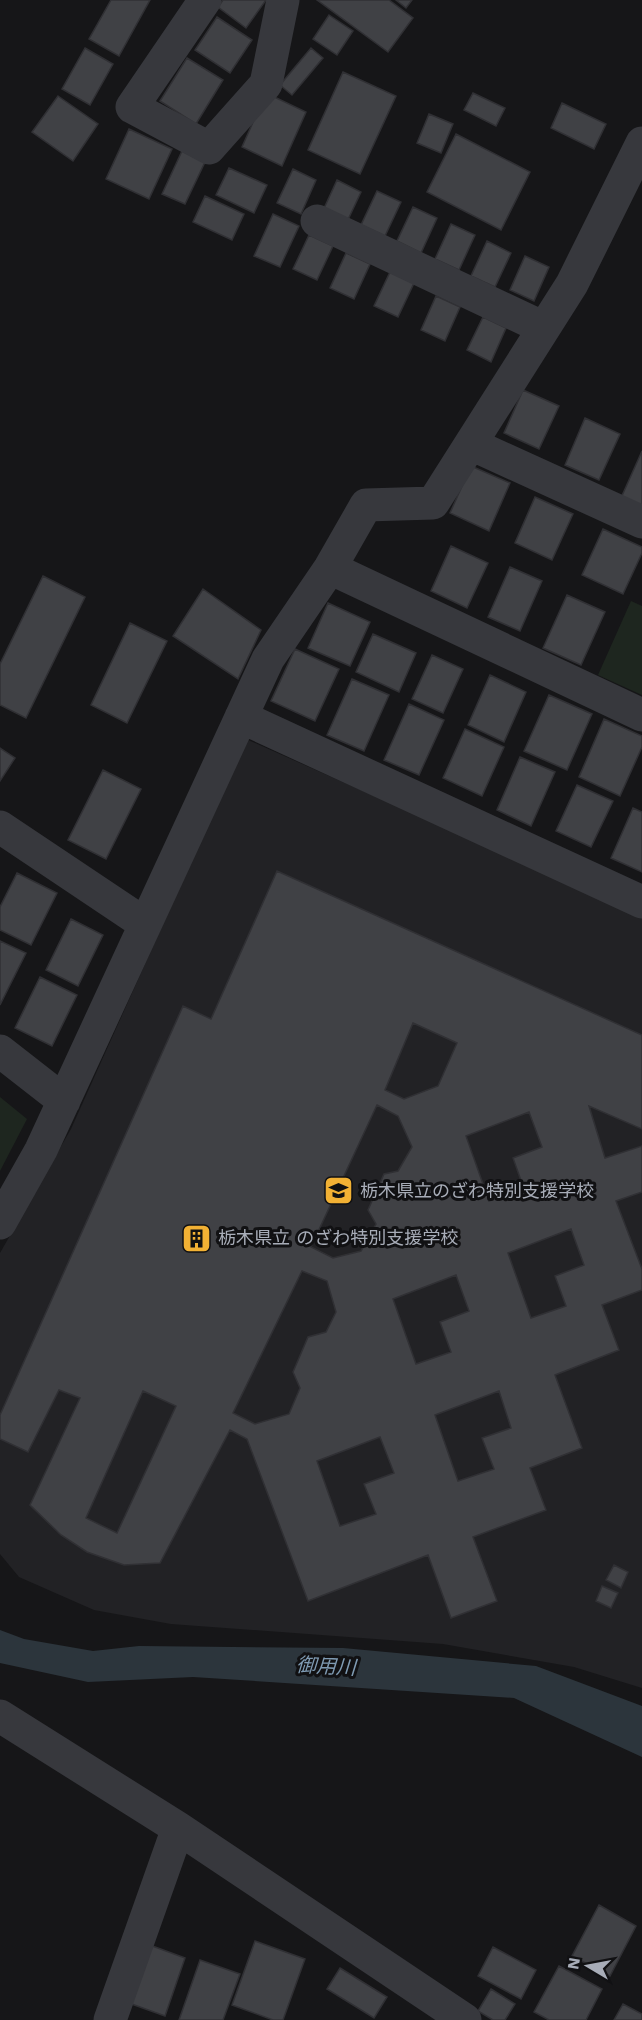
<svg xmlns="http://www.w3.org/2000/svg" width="642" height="2020" viewBox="0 0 642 2020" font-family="'Work Sans','Noto Sans JP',sans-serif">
<rect width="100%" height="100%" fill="#161618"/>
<path fill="#222225" d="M 246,739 L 642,915 L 642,1688 L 574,1667 L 443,1644 L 171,1624 L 94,1610 L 19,1577 L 0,1554 L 0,1253 L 71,1129 Z"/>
<path fill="#1e261f" d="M 631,601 L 642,606 L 642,695 L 598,675 Z
M 0,1097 L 27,1119 L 0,1171 Z"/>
<path fill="#2c353c" d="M 0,1630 L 24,1639 L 93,1651 L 139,1646 L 343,1648 L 536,1666 L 642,1706 L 642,1757 L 514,1698 L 193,1677 L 88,1682 L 0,1663 Z"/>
<path fill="#404145" stroke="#303034" stroke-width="1.5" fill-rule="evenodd" d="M 111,0 L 150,0 L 119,56 L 89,39 Z
M 223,0 L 266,0 L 246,28 L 218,7 Z
M 317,0 L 389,0 L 413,18 L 388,52 Z
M 396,0 L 412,0 L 406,8 Z
M 329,15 L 353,31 L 337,55 L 313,39 Z
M 217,17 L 252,40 L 230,73 L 195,50 Z
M 85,48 L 113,64 L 90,105 L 62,89 Z
M 311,48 L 323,58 L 292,95 L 280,85 Z
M 187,58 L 223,80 L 196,124 L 160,101 Z
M 343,72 L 396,96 L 360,174 L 308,150 Z
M 266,93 L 306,112 L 282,166 L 242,147 Z
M 473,93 L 505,108 L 496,126 L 464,110 Z
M 58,96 L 98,124 L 73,161 L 32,132 Z
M 562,103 L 606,124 L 594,149 L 551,128 Z
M 429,114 L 453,124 L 441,153 L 417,143 Z
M 129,129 L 172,149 L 149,199 L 106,179 Z
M 456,134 L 530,172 L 501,230 L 427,192 Z
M 182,151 L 205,162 L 185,204 L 162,194 Z
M 229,168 L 267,185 L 254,213 L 216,195 Z
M 293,169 L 316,180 L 301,214 L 277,203 Z
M 337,180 L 361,192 L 345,226 L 321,215 Z
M 377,191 L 401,202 L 385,236 L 361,225 Z
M 205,196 L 244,214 L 232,240 L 193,222 Z
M 413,207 L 437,218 L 421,253 L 397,241 Z
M 273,214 L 299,226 L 280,267 L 254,256 Z
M 451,224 L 475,235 L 459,270 L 435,259 Z
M 309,235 L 333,246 L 317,280 L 293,269 Z
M 487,241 L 511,253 L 495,287 L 471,276 Z
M 346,253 L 370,264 L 354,299 L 330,288 Z
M 525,256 L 549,267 L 534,301 L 510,290 Z
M 390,272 L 414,283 L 398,317 L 374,306 Z
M 436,296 L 460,307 L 445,341 L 421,330 Z
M 483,317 L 506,328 L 491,362 L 467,350 Z
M 523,390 L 559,406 L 539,449 L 504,433 Z
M 585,418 L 620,434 L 599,480 L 565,465 Z
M 642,451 L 642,508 L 621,498 Z
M 471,466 L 510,483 L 489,531 L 450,513 Z
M 535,497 L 573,514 L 552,560 L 515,543 Z
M 603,529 L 642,547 L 642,553 L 623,594 L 582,575 Z
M 451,546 L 488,563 L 467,608 L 431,591 Z
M 510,567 L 542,581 L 520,631 L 488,617 Z
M 43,576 L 85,597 L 26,718 L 0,705 L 0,664 Z
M 203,589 L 261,630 L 238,679 L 173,636 Z
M 567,595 L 605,612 L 581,665 L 543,648 Z
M 328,603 L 370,622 L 350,666 L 308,648 Z
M 130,623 L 167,641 L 127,723 L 91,705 Z
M 373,634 L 416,653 L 399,692 L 356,672 Z
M 295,649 L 339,669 L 315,721 L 271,701 Z
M 432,655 L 463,669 L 443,713 L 412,699 Z
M 490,675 L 526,692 L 504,742 L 468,725 Z
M 352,679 L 389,695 L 364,751 L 327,735 Z
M 549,695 L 592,714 L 567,770 L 524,751 Z
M 409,704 L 444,720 L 419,775 L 384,760 Z
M 604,719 L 642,736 L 642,747 L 620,796 L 579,777 Z
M 465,729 L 504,747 L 482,796 L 443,778 Z
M 0,748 L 15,758 L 0,781 Z
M 520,757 L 555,772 L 531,826 L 497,810 Z
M 103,770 L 141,789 L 106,859 L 68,840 Z
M 577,785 L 613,801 L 591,847 L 556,831 Z
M 633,808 L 642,812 L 642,872 L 611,858 Z
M 277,871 L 642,1035 L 642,1129 L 589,1106 L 605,1158 L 642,1146 L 642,1192 L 616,1201 L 642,1269 L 642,1290 L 602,1305 L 619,1350 L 555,1375 L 582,1448 L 530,1468 L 546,1510 L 473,1537 L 497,1601 L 451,1618 L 428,1555 L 308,1601 L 247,1439 L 230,1430 L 160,1563 L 124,1565 L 87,1552 L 61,1535 L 30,1505 L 80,1398 L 59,1390 L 28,1452 L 0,1439 L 0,1415 L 183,1006 L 211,1019 ZM 413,1023 L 457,1043 L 438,1086 L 404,1099 L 385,1090 ZM 377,1105 L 398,1116 L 412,1147 L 398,1171 L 384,1174 L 368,1210 L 376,1224 L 361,1251 L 333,1258 L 311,1247 ZM 529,1112 L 542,1147 L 513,1158 L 524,1189 L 489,1201 L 466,1136 ZM 571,1229 L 584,1265 L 555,1276 L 566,1306 L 531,1318 L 508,1253 ZM 302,1271 L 327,1281 L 336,1312 L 326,1332 L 308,1337 L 293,1372 L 300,1388 L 289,1414 L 255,1424 L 233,1413 ZM 456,1275 L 469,1311 L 440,1322 L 451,1352 L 416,1364 L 393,1299 ZM 143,1391 L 176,1406 L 117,1533 L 86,1518 ZM 499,1391 L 511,1428 L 482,1438 L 494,1469 L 458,1481 L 435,1415 ZM 380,1437 L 394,1473 L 364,1484 L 376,1514 L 340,1526 L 317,1461 Z
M 17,873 L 57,893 L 31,945 L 0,930 L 0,907 Z
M 71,919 L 103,935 L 78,986 L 46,970 Z
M 0,941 L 26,953 L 0,1005 Z
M 40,977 L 77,995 L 52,1046 L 15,1028 Z
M 614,1565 L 628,1572 L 621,1588 L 606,1580 Z
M 602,1586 L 618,1593 L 611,1608 L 596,1601 Z
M 599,1905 L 636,1926 L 610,1976 L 572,1956 Z
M 255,1941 L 305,1959 L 283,2020 L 273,2020 L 232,2005 Z
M 147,1944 L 185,1958 L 165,2016 L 126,2002 Z
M 493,1947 L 536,1970 L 521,1999 L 478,1976 Z
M 200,1960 L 240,1974 L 223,2020 L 179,2020 Z
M 559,1966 L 602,1989 L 586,2020 L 549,2020 L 534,2012 Z
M 340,1968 L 387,1997 L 374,2018 L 327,1989 Z
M 491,1989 L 515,2004 L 505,2020 L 493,2020 L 478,2011 Z
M 623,2004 L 642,2014 L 642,2020 L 614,2020 Z"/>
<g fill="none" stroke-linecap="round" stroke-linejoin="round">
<path stroke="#37383d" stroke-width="33" d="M 205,0 L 132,107 L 209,148 L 266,84 L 283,0
M 317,221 L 544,328
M 471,444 L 642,522
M 330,568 L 642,715
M 241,717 L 642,902
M 0,827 L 145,924
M 0,1051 L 64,1101
M 0,1223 L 41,1150 L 268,659 L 330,568 L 366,505 L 433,503 L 572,284 L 642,143
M 0,1716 L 178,1828 L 465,2020
M 110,2020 L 178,1828"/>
</g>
<defs>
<symbol id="school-square" viewBox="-11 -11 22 22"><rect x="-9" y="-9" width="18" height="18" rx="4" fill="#f2b134" stroke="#111113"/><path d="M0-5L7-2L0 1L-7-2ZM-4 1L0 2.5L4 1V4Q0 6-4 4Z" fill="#111"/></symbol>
<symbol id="building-square" viewBox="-11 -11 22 22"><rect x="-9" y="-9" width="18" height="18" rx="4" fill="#f2b134" stroke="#111113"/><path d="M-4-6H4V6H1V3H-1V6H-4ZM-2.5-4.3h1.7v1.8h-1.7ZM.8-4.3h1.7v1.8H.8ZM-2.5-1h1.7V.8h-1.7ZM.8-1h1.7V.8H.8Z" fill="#111"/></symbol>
</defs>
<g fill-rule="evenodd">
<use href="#school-square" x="322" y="1174" width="33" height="33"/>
<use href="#building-square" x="180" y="1222" width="33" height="33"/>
</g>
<g text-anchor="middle" stroke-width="6" stroke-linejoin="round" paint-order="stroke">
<g font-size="18" fill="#a8adb8" stroke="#111113" text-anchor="start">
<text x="360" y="1197">栃木県立のざわ特別支援学校</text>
<text x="218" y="1244">栃木県立 のざわ特別支援学校</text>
</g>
<g font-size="20" font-style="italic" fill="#7f9bb3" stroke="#111113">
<text transform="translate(326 1666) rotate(3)" y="7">御用川</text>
</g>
</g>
<g transform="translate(588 1966) rotate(280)" stroke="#111113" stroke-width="4.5" paint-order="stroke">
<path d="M0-4.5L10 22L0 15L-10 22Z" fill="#a8adb8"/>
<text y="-9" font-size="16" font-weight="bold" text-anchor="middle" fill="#a8adb8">N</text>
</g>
</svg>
